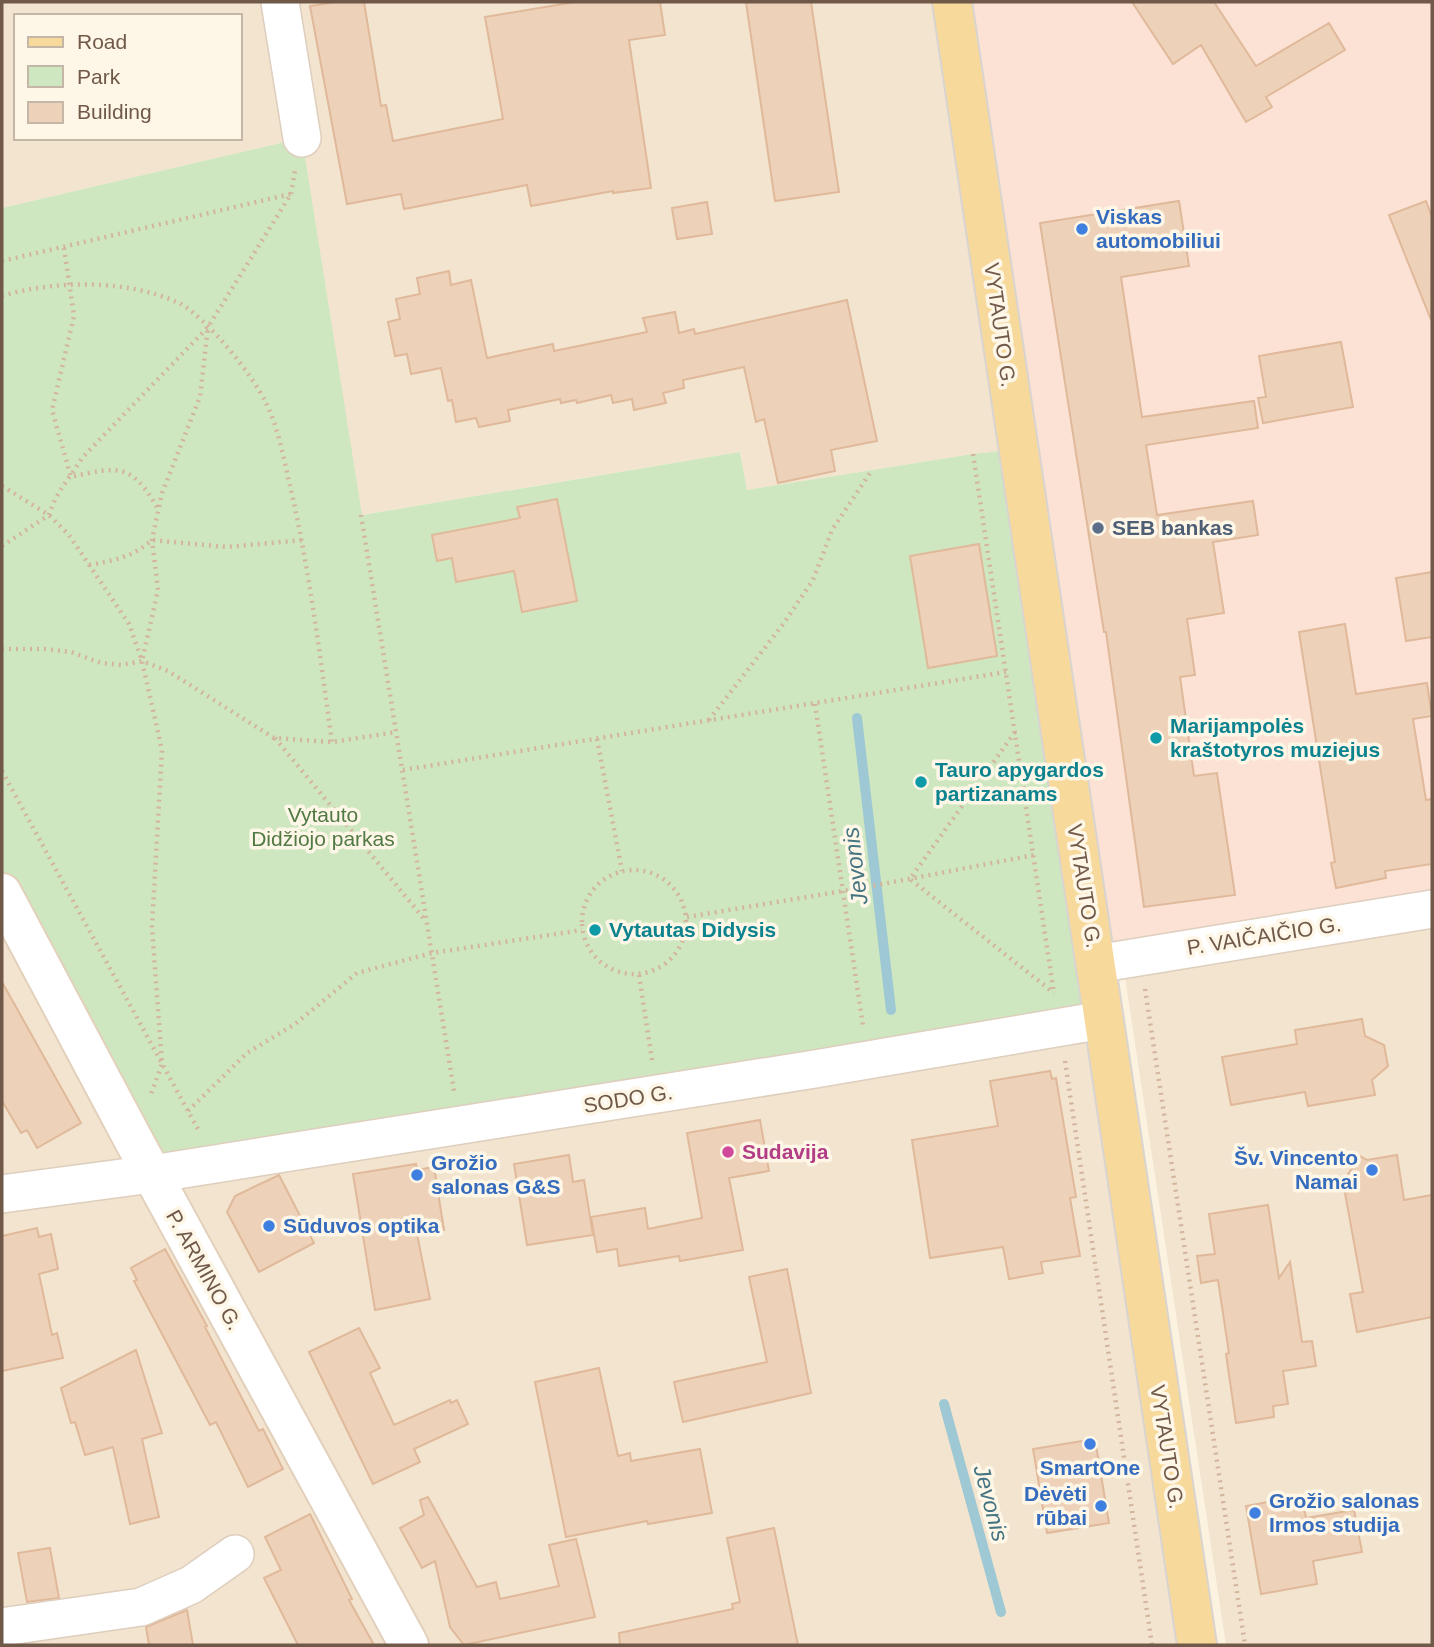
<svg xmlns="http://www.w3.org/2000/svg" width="1434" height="1647" viewBox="0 0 1434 1647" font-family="Helvetica,sans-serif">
<rect width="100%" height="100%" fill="#fbf2e0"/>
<path fill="#f2e4cf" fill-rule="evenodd" d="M 2,2 L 952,2 L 1019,449 L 973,454 L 747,490 L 740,452 L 361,515 L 302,138 L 2,208 ZM 16,16 L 240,16 L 240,138 L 16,138 Z
M 2,893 L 1103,1020 L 1197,1645 L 2,1645 Z
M 1432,909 L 1432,1645 L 1226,1645 L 1125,977 Z"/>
<path fill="#fbe2d4" d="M 952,2 L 1432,2 L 1432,909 L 1096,964 Z"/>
<path fill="#cee7c0" d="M 302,138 L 362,515 L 740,452 L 747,490 L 973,454 L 1019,449 L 1103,1020 L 152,1174 L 2,893 L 2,208 Z"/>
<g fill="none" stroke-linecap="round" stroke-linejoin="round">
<path stroke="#9dc8d4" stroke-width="10" d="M 857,718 L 891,1010
M 944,1404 L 1001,1612"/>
</g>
<path fill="#eed1b9" stroke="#e0b99b" stroke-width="2" d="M 337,2 L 364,2 L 381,106 L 386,105 L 393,141 L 503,119 L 485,17 L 575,2 L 660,2 L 665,35 L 629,40 L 651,188 L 613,193 L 613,191 L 531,206 L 527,185 L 404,209 L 401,194 L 347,204 L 310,6 Z
M 746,2 L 811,2 L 839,192 L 775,201 Z
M 1132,2 L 1214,2 L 1256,66 L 1329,23 L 1345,50 L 1266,97 L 1272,107 L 1246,122 L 1201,45 L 1173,64 Z
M 1179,201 L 1189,266 L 1121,277 L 1142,417 L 1254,401 L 1258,428 L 1146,445 L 1157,515 L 1253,501 L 1258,535 L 1213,542 L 1224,613 L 1187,619 L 1195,675 L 1180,677 L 1194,776 L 1217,773 L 1235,895 L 1144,907 L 1106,632 L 1104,632 L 1040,223 Z
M 1426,201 L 1432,217 L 1431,320 L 1389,215 Z
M 707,202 L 712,234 L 677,239 L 672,208 Z
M 449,271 L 451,285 L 471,280 L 487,358 L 553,344 L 554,351 L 647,332 L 643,318 L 675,312 L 679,333 L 694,329 L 695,334 L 847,300 L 877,441 L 831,450 L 835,471 L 778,483 L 764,419 L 756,422 L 744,367 L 683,380 L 684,388 L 663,393 L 666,403 L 634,410 L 632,399 L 613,403 L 611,395 L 577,403 L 576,400 L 561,403 L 560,399 L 508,410 L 510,421 L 479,427 L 476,418 L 456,422 L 452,400 L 448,401 L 441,368 L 411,374 L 407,354 L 395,356 L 388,322 L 400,319 L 396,299 L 420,294 L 417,278 Z
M 1341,342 L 1353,407 L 1263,423 L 1258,398 L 1266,397 L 1259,356 Z
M 557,499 L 577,601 L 522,612 L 514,571 L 456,582 L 452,558 L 437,561 L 432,535 L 520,518 L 517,507 Z
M 979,544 L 997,656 L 928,668 L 910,556 Z
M 1432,572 L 1432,637 L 1406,641 L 1396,578 Z
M 1345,624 L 1356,694 L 1427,683 L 1432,716 L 1413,719 L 1426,800 L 1432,799 L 1432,864 L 1385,871 L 1386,878 L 1336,888 L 1331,863 L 1335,862 L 1299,632 Z
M 2,982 L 81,1123 L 37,1148 L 27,1130 L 21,1133 L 2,1101 Z
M 1362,1019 L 1365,1036 L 1384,1045 L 1388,1066 L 1372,1080 L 1375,1095 L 1308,1106 L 1305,1092 L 1231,1105 L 1222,1057 L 1297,1044 L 1295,1030 Z
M 1050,1071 L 1052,1079 L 1056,1078 L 1076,1197 L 1070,1198 L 1080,1256 L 1041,1262 L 1043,1273 L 1009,1279 L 1003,1247 L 930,1258 L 912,1140 L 998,1126 L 990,1081 Z
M 760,1120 L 769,1171 L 729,1178 L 743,1250 L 680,1261 L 679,1256 L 619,1266 L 617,1249 L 597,1252 L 591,1217 L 645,1208 L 648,1229 L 702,1218 L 687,1133 Z
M 569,1155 L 573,1182 L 584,1180 L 593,1235 L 527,1245 L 514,1164 Z
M 1397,1155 L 1404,1200 L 1432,1195 L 1432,1317 L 1357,1332 L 1350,1294 L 1363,1292 L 1343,1182 L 1360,1156 L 1367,1160 Z
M 416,1164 L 417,1170 L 434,1167 L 444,1230 L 417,1234 L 430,1299 L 375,1310 L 353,1174 Z
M 279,1175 L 314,1243 L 259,1272 L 227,1212 L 235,1196 Z
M 1268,1205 L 1279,1278 L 1290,1262 L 1302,1342 L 1312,1341 L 1316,1366 L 1283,1371 L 1288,1404 L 1273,1406 L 1274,1417 L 1236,1423 L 1226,1354 L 1229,1353 L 1218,1280 L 1201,1283 L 1197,1256 L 1215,1254 L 1209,1214 Z
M 37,1228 L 39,1237 L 51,1234 L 58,1269 L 39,1274 L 52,1335 L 57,1333 L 63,1358 L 2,1371 L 2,1236 Z
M 165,1249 L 207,1326 L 205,1327 L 259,1431 L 263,1429 L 283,1469 L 248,1487 L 216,1422 L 210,1425 L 134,1281 L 137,1280 L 131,1268 Z
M 787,1269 L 811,1393 L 683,1422 L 674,1382 L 767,1362 L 749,1277 Z
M 359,1328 L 380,1368 L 370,1373 L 394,1425 L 450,1400 L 451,1403 L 457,1400 L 468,1424 L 414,1449 L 420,1462 L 373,1484 L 309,1352 Z
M 136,1350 L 162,1433 L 142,1439 L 159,1517 L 130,1524 L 113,1447 L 85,1455 L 75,1422 L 71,1423 L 61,1388 Z
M 599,1368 L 618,1456 L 630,1453 L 631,1461 L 700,1449 L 712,1513 L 648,1524 L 647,1521 L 566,1537 L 535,1382 Z
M 1095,1439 L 1109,1523 L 1047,1533 L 1033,1449 Z
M 1302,1496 L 1306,1518 L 1354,1510 L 1362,1552 L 1313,1561 L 1317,1584 L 1261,1594 L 1246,1506 Z
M 428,1497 L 477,1587 L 496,1582 L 500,1599 L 559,1586 L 549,1545 L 576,1539 L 595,1617 L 464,1645 L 450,1627 L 435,1561 L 422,1568 L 400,1528 L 424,1515 L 420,1500 Z
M 310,1514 L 352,1599 L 349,1600 L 374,1645 L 298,1645 L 264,1578 L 281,1570 L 265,1537 Z
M 774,1528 L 798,1645 L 620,1645 L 619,1633 L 733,1609 L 732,1604 L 740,1602 L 727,1538 Z
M 50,1548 L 59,1598 L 27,1602 L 18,1553 Z
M 187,1610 L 193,1645 L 149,1645 L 146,1627 Z"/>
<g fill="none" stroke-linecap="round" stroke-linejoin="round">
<defs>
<path id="street" d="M 280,2 L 302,138
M 1096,964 L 1432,909
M 2,1194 L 152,1174 L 815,1069 L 1103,1020
M 2,1627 L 141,1607 L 191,1585 L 235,1554"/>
<path id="secondary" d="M 2,893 L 134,1141 L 409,1645"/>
<path id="primary" d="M 952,2 L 1197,1645"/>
</defs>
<use href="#street" stroke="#decebd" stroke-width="40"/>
<use href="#secondary" stroke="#e3d0bb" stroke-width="42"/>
<use href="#primary" stroke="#dad4d0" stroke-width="42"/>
<path stroke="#d3b59d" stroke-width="4.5" stroke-dasharray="2 5" stroke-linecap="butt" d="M 291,194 L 295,170
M 64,248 L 74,316 L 52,410 L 71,477 C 119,466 132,463 158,509
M 2,261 L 291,194 L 208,327
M 2,296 C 55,280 127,279 179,303 C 206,317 253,375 266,403 C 279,429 284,461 291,490 C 310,573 320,657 332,742
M 973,454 L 1054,994
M 2,486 L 49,515 L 69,535 L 129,624 L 142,661 L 162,750 L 152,927 L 162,1064 L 150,1097
M 361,515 L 454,1091
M 2,546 L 49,515 C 57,490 69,480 82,458 L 208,327 L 200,397 L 162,493 L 152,540 L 158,590 L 142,661
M 89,565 C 113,561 133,557 152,540 L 227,547 L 303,540
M 2,649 L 45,649 L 71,652 L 101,663 L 121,665 L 142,661 L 168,671 L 274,738 L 332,742 L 397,732
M 815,704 L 863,1026
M 709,720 L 784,623 L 813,580 L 832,530 L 872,470
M 1015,732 L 910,879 L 1054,993
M 275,738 L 425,920
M 597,739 L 622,871
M 403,770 L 1006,672
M 2,771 L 200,1133
M582 922a52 52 0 1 1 104 0a52 52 0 1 1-104 0Z
M 687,917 L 867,887 L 1034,855
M 639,975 L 652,1060
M 1145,989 L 1245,1645
M 1065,1061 L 1152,1645
M 188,1111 L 247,1053 L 295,1024 L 357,973 L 432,953 L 582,930"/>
<use href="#street" stroke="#fff" stroke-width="37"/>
<use href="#secondary" stroke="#fff" stroke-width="38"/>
<use href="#primary" stroke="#f7d99b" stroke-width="38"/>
</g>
<g fill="#3f7fe0" stroke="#fef6e6" stroke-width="2.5">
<circle cx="1082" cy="229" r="7"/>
<circle cx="1372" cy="1170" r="7"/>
<circle cx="417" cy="1175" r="7"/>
<circle cx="269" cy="1226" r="7"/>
<circle cx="1090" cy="1444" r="7"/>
<circle cx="1101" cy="1506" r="7"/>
<circle cx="1255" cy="1513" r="7"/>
</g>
<circle fill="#5c6f8a" stroke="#fef6e6" stroke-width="2.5" cx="1098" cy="528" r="7"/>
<g fill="#0f9aa8" stroke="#fef6e6" stroke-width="2.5">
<circle cx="1156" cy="738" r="7"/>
<circle cx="921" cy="782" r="7"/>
<circle cx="595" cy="930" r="7"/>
</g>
<circle fill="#d1479c" stroke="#fef6e6" stroke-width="2.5" cx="728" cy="1152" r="7"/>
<g text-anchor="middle" stroke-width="7" stroke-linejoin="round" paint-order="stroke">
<g font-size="21" font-weight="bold" fill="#366cbe" stroke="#fef6e6" text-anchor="start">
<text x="1096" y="224">Viskas<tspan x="1096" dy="24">automobiliui</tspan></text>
<text x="1358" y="1165" text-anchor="end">Šv. Vincento<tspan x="1358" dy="24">Namai</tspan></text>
<text x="431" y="1170">Grožio<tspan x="431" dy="24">salonas G&amp;S</tspan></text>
<text x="283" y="1233">Sūduvos optika</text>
<text x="1090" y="1475" text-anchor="middle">SmartOne</text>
<text x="1087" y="1501" text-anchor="end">Dėvėti<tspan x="1087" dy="24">rūbai</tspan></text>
<text x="1269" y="1508">Grožio salonas<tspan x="1269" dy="24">Irmos studija</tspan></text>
</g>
<g font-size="21" fill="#705949" stroke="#fef6e6">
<text transform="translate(1000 325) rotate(82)" y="7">VYTAUTO G.</text>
<text transform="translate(1084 886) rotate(81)" y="7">VYTAUTO G.</text>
<text transform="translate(1264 936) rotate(-9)" y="7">P. VAIČAIČIO G.</text>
<text transform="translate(628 1099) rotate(-9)" y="7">SODO G.</text>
<text transform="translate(204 1270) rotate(61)" y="7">P. ARMINO G.</text>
<text transform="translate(1167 1447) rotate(81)" y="7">VYTAUTO G.</text>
</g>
<g font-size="21" font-weight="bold" fill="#4e5e75" stroke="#fef6e6" text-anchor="start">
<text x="1112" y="535">SEB bankas</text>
</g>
<g font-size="21" font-weight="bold" fill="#0d838f" stroke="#fef6e6" text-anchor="start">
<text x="1170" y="733">Marijampolės<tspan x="1170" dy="24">kraštotyros muziejus</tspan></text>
<text x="935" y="777">Tauro apygardos<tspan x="935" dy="24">partizanams</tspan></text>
<text x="609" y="937">Vytautas Didysis</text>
</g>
<g font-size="21" fill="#527a45" stroke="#fef6e6">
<text x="323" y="822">Vytauto<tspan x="323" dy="24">Didžiojo parkas</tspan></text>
</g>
<g font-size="21" font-weight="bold" fill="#b23c85" stroke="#fef6e6" text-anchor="start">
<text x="742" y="1159">Sudavija</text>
</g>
<g font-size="23" font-style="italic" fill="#447482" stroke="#fef6e6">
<text transform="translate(855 866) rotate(-97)" y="8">Jevonis</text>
<text transform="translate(991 1503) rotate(75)" y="8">Jevonis</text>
</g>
</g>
<rect width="1434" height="1647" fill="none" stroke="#705949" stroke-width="7"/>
<rect x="14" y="14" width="228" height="126" fill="#fef6e6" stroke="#c5b7a7" stroke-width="2"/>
<rect x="28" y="37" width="35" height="10" fill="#f7d99b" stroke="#c5b7a7" stroke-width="2"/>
<text x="77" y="49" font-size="21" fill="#705949">Road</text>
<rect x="28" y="66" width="35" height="21" fill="#cee7c0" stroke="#c5b7a7" stroke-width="2"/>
<text x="77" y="84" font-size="21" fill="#705949">Park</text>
<rect x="28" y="102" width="35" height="21" fill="#eed1b9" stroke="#c5b7a7" stroke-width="2"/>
<text x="77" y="119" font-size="21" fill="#705949">Building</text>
</svg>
